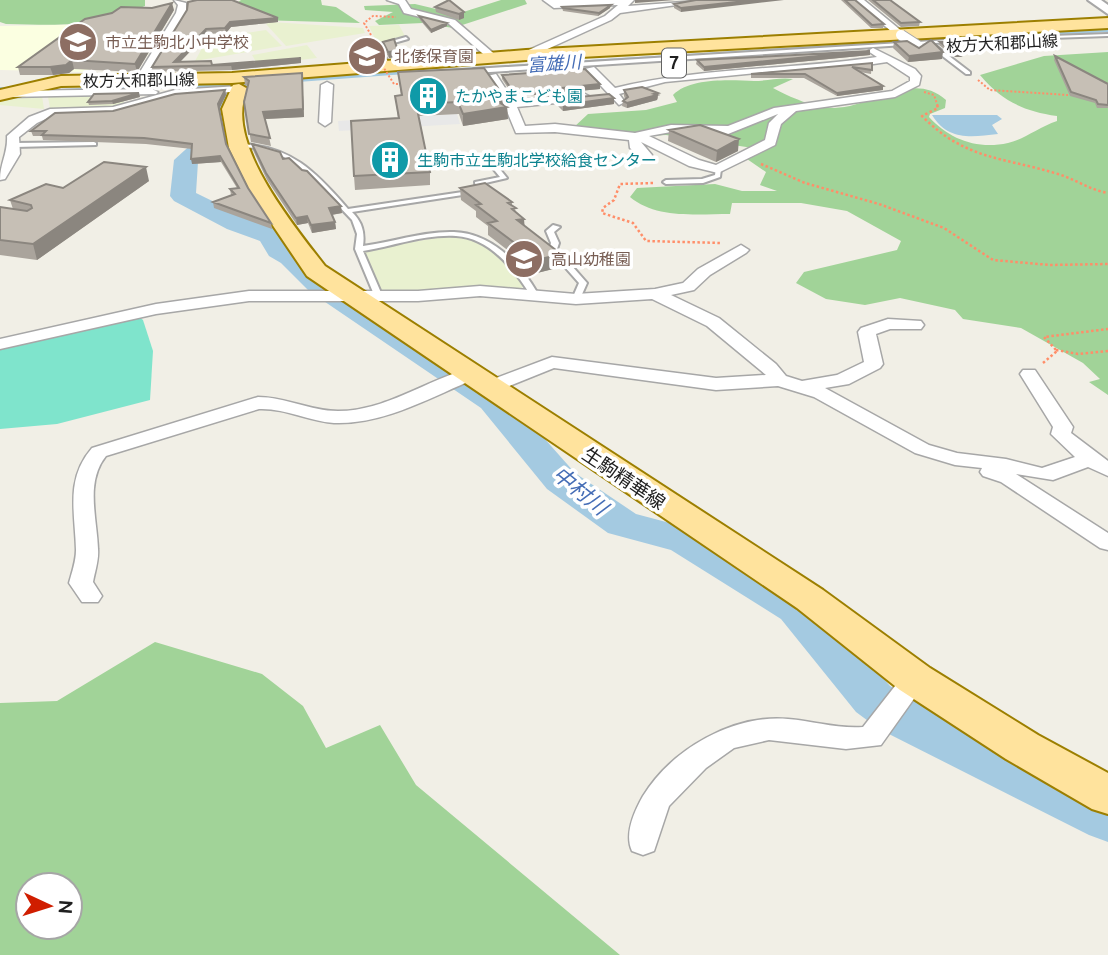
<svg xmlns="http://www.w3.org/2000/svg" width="1108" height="955" viewBox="0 0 1108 955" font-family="Ubuntu,'Noto Sans JP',sans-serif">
<rect width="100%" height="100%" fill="#f1efe6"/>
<path fill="#fbffe1" d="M 166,23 L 147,56 L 106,59 L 85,72 L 0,70 L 0,26 Z"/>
<path fill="#e9f1d0" d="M 271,22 L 363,28 L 365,33 L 286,46 L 266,24 Z
M 399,25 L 405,36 L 378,45 L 369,26 Z
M 266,30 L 282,46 L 195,61 L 207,39 Z
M 307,45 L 317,58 L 258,65 L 252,55 Z
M 129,94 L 121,106 L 50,108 L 48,97 Z
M 14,95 L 42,96 L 44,109 L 0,105 L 0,99 Z
M 455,235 L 489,246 L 526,286 L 518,289 L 485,286 L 419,293 L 381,291 L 363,250 Z"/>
<path fill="#a1d398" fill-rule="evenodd" d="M 0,0 L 145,0 L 145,6 C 91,28 64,25 6,24 L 0,22 Z
M 241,0 L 321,0 L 322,5 L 336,7 L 360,23 L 259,20 L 237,3 Z
M 501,0 L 525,0 L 527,4 L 453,28 L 423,23 L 379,25 L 375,21 L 393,12 L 365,10 L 364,6 L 415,4 L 457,14 Z
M 1108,52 L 1108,395 L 1089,382 L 1100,379 L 1083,363 L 1021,328 L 963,319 L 955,310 L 900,298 L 865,305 L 826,299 L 796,283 L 804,272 L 897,250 L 901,241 L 847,211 L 801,203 L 732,203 L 730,214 C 697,214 656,219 630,197 L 637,188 L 715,184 L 742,191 L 777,191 L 760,185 L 766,172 L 747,159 L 753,148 L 666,135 L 646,136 L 573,128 L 588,114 L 646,110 L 677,102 L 673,95 C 690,77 732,80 754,81 C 767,81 780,77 793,79 L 773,88 C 790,97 814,108 834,108 C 874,107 912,70 946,100 L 945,108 L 930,114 L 929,117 C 949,139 977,150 1008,143 C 1025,139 1039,127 1057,121 L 1057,116 C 1023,111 1002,101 980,75 L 1044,56 Z
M 155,642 L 262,674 L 303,706 L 326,748 L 380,725 L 416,785 L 620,955 L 0,955 L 0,703 L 57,701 ZM 28,885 L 70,885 L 70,927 L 28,927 Z"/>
<path fill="#7fe4cc" d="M 139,317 L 143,320 L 153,351 L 150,400 L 57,424 L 0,429 L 0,349 Z"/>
<path fill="#e8e8e8" d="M 457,114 L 460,124 L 339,131 L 338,121 Z"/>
<path fill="#a4cae1" d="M 1108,28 L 1108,32 L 1060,35 L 595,63 L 566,62 L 232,87 L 0,91 L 0,87 L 59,89 L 201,84 Z
M 932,115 L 997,115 L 1002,119 L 992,125 L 998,134 C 971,137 948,141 932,115 Z"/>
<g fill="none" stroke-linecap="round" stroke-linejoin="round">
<path fill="#a4cae1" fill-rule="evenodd" d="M 226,79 L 236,85 L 233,106 L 235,135 L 198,162 L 196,193 L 245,217 L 281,230 L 290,245 L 301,251 L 329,279 L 505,394 L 575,473 L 636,514 L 700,531 L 813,597 L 890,686 L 915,701 L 1108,794 L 1108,842 L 1089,835 L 879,729 L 856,712 L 781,619 L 671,550 L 608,533 L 547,489 L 481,408 L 309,291 L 281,263 L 269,256 L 260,241 L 227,229 L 174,201 L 170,196 L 174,160 L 196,140 L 213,132 L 211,106 L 216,85 Z"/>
<defs>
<path id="service" d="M 1108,34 L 1108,36 L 966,41 L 474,73 L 471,71 L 474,69 L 966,39 Z
M 406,37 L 408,39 L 380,47 L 390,66 L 385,67 L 374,46 Z
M 932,46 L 936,46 L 970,72 L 970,74 L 966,74 L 932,48 Z
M 94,142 L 96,143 L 96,145 L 15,147 L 12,145 L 15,143 Z
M 239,144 C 290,145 316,172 348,209 L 476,190 L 475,182 L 500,177 L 490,165 L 438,157 L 438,152 L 442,152 L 443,154 L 494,162 L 507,178 L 481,184 L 482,192 L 352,212 C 362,222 365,232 363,246 C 393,242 424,231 454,232 C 491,233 521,264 538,294 L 537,296 L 531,296 C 515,270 490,238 456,236 C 425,234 394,246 363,251 L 382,295 L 381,297 L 375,297 L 355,249 L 357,234 L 352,220 L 310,176 L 284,157 L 270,151 L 256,148 L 237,147 L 236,146 Z
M 716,168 L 721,169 L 720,177 L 703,183 L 666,184 L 663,182 L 666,180 L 702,179 L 715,175 Z
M 553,225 L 560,227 L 554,232 L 559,243 L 557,249 L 587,283 L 579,301 L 576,301 L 572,299 L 579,283 L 549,249 L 551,243 L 546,231 Z"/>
<path id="minor" d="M 174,0 L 186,3 L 186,13 L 144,82 L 136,82 L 135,80 L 176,13 L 178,5 Z
M 387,0 L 405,0 L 411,9 L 455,20 L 499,58 L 490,60 L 449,24 L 404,13 L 399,4 Z
M 543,0 L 634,0 L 628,6 L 712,0 L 620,13 L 611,20 L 530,57 L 522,57 L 522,53 L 605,16 L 618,5 L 554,8 Z
M 854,0 L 864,0 L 904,33 L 904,37 L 898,37 Z
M 873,48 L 915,69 L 921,76 L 919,85 L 895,97 L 796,111 L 781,124 L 775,145 L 718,173 L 689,166 L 641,142 L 652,155 L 651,158 L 641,158 L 630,148 L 629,140 L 555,132 L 516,133 L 504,104 L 487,76 L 496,74 L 513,100 L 585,94 L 591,97 L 585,100 L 517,107 L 525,126 L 555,124 L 635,133 L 671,125 L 728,126 L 774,108 L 892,91 L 910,81 L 910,77 L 887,62 L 820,72 L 777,71 L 665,82 L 619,94 L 625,102 L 619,105 L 585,69 L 594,67 L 615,88 C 701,67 790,70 877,57 L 868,51 ZM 778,114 L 769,123 L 765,140 L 716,165 L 699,160 L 649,136 L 671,132 L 728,134 Z
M 327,82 L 333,85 L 331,122 L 325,126 L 319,122 L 321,85 Z
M 239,86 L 245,89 L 243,91 L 176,96 L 114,114 L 52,116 L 37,123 L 19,137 L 20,154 L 5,179 L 0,180 C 0,163 8,153 7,136 L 29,117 L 50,109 L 113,107 L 175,90 Z
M 152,89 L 158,92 L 156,94 L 7,97 L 1,94 L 7,91 Z
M 741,245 L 749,250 L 746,253 L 710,275 L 694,290 L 671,295 L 719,318 L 776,364 L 786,376 L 802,381 L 837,375 L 864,362 L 858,332 L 861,328 L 888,319 L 921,321 L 924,325 L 921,329 L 890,329 L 876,334 L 883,364 L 880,368 L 849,384 L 825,388 L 929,445 L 957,453 L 1006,459 L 1042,468 L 1075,457 L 1051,434 L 1053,427 L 1020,374 L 1023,370 L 1035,370 L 1073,427 L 1071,433 L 1108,461 L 1108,476 L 1088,467 L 1053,480 L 1016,474 L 1108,533 L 1108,550 L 1100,548 L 1001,482 L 983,476 L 980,472 L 982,468 L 955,465 L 915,453 L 814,397 L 778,386 L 716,390 L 554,368 L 497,391 L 483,391 L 481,387 L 483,383 L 552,357 L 716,378 L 766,375 L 707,326 L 652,299 L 576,304 L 480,296 L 418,301 L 249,301 L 156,314 L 0,349 L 0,339 L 156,304 L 249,291 L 418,291 L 480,286 L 576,294 L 655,289 L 683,283 L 698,269 Z
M 471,368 L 480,374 L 477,378 C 433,396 384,425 334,423 C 308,421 285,408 259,409 L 106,456 C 85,482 97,518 98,549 C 99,560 95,571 93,582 L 102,596 L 98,602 L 82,602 L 69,583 C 72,572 76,561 76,550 C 75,512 65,479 92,448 L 258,397 C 286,397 310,411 338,411 C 386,411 426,380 471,368 Z
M 915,669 L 924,672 L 928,679 L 881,745 L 846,749 L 769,740 L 734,748 L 706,768 L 669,806 L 654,851 L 643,855 L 632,851 C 624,834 634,812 643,796 C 672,749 733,714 788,719 C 813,721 838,729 863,727 L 906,672 Z"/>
<path id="tertiary" d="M 1088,0 L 1101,0 L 1108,5 L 1108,14 Z"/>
<path id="primary" d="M 1108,18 L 1108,28 L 526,60 L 232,83 L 61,86 L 0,100 L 0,90 L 61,76 L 232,73 L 526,50 Z
M 239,84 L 248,89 C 221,139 295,227 325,266 L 823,590 L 930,668 L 1038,735 L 1108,773 L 1108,814 L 1092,809 L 1006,759 L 900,690 L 797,608 L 307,276 L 251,193 L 229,148 L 222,109 L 233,85 Z"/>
</defs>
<use href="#service" stroke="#a7a7a7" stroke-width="4"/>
<use href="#minor" stroke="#a7a7a7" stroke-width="3"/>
<use href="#tertiary" stroke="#a7a7a7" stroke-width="4"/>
<use href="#primary" stroke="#9c7f00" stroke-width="4"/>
<path stroke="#ff8e69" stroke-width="2" stroke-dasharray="2 2" stroke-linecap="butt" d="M 371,35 L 364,23 L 373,16 L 396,17
M 978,80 L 990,90 L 1068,95
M 924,92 L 934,95 L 938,107"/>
<path stroke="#ff8e69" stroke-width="2.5" stroke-dasharray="2.5 2.5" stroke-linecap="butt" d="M 937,105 L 938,108 L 922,116 C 965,160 1003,157 1058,174 C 1075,179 1090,190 1108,193
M 761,164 L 805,183 L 879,204 L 944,228 L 993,260 L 1050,265 L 1108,264
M 653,183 L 620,184 L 614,200 L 603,208 L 602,213 L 633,223 L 646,241 L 722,243
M 1056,350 L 1078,354 L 1108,351
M 1043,363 L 1057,351 L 1044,337 L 1108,329"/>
<use href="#service" fill="#fff" fill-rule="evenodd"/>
<use href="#minor" fill="#fff" fill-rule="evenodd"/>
<use href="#tertiary" fill="#fff" fill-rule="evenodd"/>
<use href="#primary" fill="#ffe39d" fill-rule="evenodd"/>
<defs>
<path id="minor-bridge" d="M 901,35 L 918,46"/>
</defs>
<use href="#minor-bridge" stroke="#a7a7a7" stroke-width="12" stroke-linecap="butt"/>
<path stroke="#ff8e69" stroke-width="2" stroke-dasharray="2 2" stroke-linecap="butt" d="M 380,62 L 394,84 L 401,84"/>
<use href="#minor-bridge" stroke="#fff" stroke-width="10"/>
</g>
<path fill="#aaa49c" d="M 449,0 L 464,18 L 459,20 L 436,12 L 435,7 Z
M 696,0 L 681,12 L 674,8 L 674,4 Z
M 841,0 L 855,0 L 884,24 L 883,28 L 871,28 Z
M 868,0 L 890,0 L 920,22 L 919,26 L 901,27 Z
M 562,7 L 610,8 L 598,16 L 563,11 Z
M 174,10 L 137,72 L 74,69 L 69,73 L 53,75 L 20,75 L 18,67 Z
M 187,10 L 278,22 L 231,27 L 226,33 L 207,34 L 180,62 L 212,65 L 301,63 L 232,70 L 153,72 L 152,67 Z
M 419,16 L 447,23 L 447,26 L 431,33 L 420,20 Z
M 383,42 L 398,51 L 398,57 L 389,58 L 384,49 Z
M 894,42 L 942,59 L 908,62 L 893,48 Z
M 940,42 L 963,53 L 962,57 L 955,57 L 939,45 Z
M 870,51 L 870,55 L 704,71 L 696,64 L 697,60 Z
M 1055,56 L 1108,84 L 1108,108 L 1097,108 L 1095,103 L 1070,96 L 1054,60 Z
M 872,63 L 871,74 L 860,72 L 883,86 L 883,90 L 837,96 L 804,78 L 751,78 L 751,74 Z
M 398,72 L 498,97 L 502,96 L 503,104 L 507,107 L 508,119 L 463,126 L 459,114 L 419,116 L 430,172 L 430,185 L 355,190 L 354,176 L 398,118 L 395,96 L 401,95 Z
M 302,73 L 304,117 L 265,119 L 271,146 L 251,142 L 244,102 L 248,86 L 245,85 L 244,77 Z
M 502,75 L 600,89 L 514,97 L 502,79 Z
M 225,90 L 226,95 L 219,109 L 226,144 L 248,188 L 271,223 L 272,229 L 214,208 L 213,202 L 231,195 L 230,189 L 237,188 L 221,162 L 192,164 L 192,149 L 146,144 L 43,140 L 42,136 L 33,136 L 31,131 Z
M 624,90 L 658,93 L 658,98 L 657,100 L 627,108 L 622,106 L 623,101 L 625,99 L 624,96 Z
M 140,97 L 113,104 L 89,105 L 88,102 Z
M 558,99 L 614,104 L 563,111 L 558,106 Z
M 669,130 L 738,151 L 716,162 L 668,141 Z
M 252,144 L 283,159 L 342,213 L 332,215 L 335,222 L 336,229 L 312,233 L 308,223 L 297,225 L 267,180 L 253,150 Z
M 149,181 L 37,260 L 0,255 L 0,207 L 13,209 L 10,200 L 63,188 Z
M 460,188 L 512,202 L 512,205 L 525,226 L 561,267 L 537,273 L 488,235 L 488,226 L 476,217 L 476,211 L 461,200 Z"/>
<path fill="#8b867f" d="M 635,0 L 675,0 L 635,3 Z
M 755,0 L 784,0 L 681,12 L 681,8 Z
M 172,3 L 174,10 L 137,72 L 135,64 Z
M 611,5 L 610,8 L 598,16 L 599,13 Z
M 464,12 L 464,18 L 459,20 L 459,14 Z
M 278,18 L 278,22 L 231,27 L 226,33 L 225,28 L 230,22 Z
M 447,23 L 447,26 L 431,33 L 431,30 Z
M 206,29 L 207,34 L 175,67 L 174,62 Z
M 398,51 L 398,57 L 389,58 L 388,52 Z
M 870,51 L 870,55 L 704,71 L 704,67 Z
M 943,52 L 942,59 L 908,62 L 909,56 Z
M 963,53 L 962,57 L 955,57 L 956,54 Z
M 301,58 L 301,63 L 232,70 L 231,65 Z
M 72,60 L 74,69 L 69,73 L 53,75 L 50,67 Z
M 302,73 L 304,117 L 265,119 L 263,112 Z
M 600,84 L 600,89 L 514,97 L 514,93 Z
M 883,86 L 883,90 L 837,96 L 837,93 Z
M 498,88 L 498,97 L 502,96 L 503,108 L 507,107 L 508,119 L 463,126 L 463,114 L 460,100 Z
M 225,90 L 226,95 L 219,109 L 218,104 Z
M 139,93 L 140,97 L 113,104 L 112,101 Z
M 658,93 L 657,100 L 627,108 L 627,103 Z
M 614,98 L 614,104 L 563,111 L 563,105 Z
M 739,139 L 738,151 L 716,162 L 717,151 Z
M 220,156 L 221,162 L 192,164 L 191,159 Z
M 146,167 L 149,181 L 37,260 L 33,244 Z
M 341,206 L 342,213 L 330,215 L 329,208 Z
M 307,216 L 308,223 L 297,225 L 296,218 Z
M 524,219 L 525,231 L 517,220 Z
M 335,222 L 336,229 L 312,233 L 311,225 Z
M 561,254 L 561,267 L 537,273 L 537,260 Z"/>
<path fill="#c6bfb5" stroke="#8b867f" stroke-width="2" d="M 197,0 L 232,0 L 278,18 L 230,22 L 225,28 L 206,29 L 174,62 L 211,61 L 212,65 L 301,58 L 231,65 L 152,67 L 187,10 L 188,2 Z
M 449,0 L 464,12 L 459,14 L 435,7 Z
M 696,0 L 755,0 L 681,8 L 674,4 Z
M 845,0 L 855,0 L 884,24 L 872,25 Z
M 873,0 L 890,0 L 920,22 L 901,23 Z
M 172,3 L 135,64 L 72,60 L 66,65 L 50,67 L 18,67 L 85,19 L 112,13 L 121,7 L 152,8 Z
M 611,5 L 599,13 L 563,8 L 562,7 Z
M 419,16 L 447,23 L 431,30 Z
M 394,39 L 398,51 L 388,52 L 383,42 Z
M 931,40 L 943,52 L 909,56 L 894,42 L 907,41 L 919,48 Z
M 940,42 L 947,42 L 963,53 L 956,54 Z
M 870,51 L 704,67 L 697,60 L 759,57 Z
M 1055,56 L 1108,84 L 1108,105 L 1098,104 L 1096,100 L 1071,92 Z
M 872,63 L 872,70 L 852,67 L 883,86 L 837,93 L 805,74 L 751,74 Z
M 484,68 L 498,88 L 460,100 L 466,104 L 502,96 L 493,99 L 507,107 L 463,114 L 458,102 L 416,104 L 430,172 L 354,176 L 351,121 L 399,118 L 395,96 L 402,95 L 398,72 Z
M 585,69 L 600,84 L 514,93 L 502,75 Z
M 302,73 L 303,109 L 263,112 L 270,138 L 249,134 L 244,102 L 249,81 L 244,77 Z
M 642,87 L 658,93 L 654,94 L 657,95 L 627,103 L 623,101 L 628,97 L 624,90 Z
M 225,90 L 218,104 L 226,144 L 248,188 L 271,223 L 213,202 L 235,194 L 230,189 L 239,188 L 220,156 L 191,159 L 192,144 L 144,138 L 42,135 L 46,131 L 31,131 L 55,113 L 113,111 L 175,94 Z
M 139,93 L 112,101 L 88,102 L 94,94 Z
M 609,94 L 614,98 L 563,105 L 558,99 Z
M 700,125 L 739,139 L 717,151 L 669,130 Z
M 252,144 L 280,152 L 283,159 L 289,158 L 302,170 L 307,171 L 341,206 L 329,208 L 335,222 L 311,225 L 307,216 L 296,218 L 266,173 Z
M 104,162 L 146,167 L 33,244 L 0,240 L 0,207 L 27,211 L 32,208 L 31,205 L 10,200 L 46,184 L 63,188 Z
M 485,183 L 512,202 L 508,203 L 516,208 L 512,209 L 524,219 L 517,220 L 561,254 L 537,260 L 488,223 L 497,221 L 476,205 L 481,204 L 460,188 Z"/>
<defs>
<symbol id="school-disc" viewBox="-11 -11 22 22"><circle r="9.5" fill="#8d6e63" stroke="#fff"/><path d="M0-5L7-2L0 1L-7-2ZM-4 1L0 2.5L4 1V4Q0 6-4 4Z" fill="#fff"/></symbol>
<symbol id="building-disc" viewBox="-11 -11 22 22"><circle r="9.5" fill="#0f9aa8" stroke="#fff"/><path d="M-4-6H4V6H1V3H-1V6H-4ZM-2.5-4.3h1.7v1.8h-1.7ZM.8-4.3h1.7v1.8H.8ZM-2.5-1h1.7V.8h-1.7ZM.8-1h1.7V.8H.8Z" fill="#fff"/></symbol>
</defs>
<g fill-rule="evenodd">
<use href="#school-disc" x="56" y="20" width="44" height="44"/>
<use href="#school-disc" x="345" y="34" width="44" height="44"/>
<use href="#building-disc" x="406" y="74" width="44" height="44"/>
<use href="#building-disc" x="368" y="138" width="44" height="44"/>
<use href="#school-disc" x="502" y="237" width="44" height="44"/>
</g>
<g text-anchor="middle" stroke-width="7" stroke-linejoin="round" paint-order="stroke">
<g font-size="16" fill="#785e54" stroke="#fff" text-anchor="start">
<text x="105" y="48">市立生駒北小中学校</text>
<text x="394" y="62">北倭保育園</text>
<text x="551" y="265">高山幼稚園</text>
</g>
<g font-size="16" fill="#202020" stroke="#fff">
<text transform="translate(1002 43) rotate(-3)" y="6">枚方大和郡山線</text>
<text transform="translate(139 80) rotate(-1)" y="6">枚方大和郡山線</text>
</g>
<g font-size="16" fill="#0d838f" stroke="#fff" text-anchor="start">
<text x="455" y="102">たかやまこども園</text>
<text x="417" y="166">生駒市立生駒北学校給食センター</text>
</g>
<rect fill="#fff" stroke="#636363" stroke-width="2" x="662" y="48.5" width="24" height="29" rx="5"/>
<g font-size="18" font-weight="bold" fill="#202020">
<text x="674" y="69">7</text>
</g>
<g font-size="18" font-style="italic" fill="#456db6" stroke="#fff">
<text transform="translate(554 64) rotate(-4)" y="6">富雄川</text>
</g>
<g font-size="19" fill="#202020" stroke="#fff">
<text transform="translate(624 478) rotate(34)" y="7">生駒精華線</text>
</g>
<g font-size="21" font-style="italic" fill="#456db6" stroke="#fff">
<text transform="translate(580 491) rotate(39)" y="7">中村川</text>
</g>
</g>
<g transform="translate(49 906) rotate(94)"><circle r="33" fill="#ffffff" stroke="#a6a6a6" stroke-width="2"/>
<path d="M0-5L12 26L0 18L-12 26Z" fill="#d01e00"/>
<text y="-10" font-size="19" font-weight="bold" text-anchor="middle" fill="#202020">N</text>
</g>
</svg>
